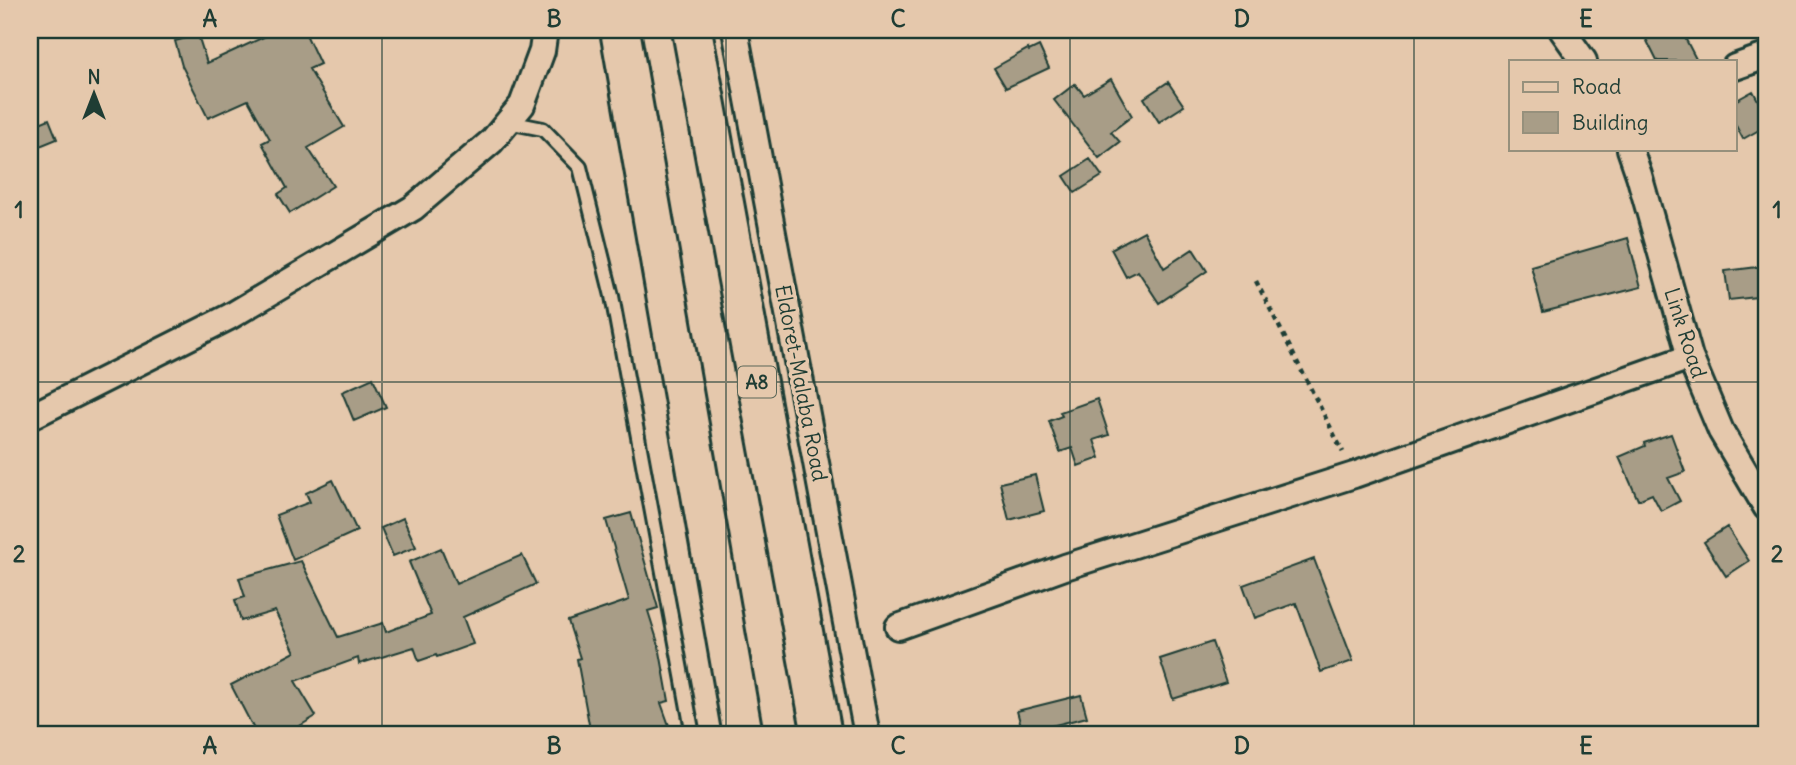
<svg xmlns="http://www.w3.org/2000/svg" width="1796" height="765" viewBox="0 0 1796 765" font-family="Delius,sans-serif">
<rect width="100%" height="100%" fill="#e5c8ac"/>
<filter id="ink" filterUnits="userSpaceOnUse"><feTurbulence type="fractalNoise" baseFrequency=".0143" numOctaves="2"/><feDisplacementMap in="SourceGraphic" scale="14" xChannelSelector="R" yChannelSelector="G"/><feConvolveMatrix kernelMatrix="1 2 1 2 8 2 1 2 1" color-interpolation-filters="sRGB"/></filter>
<g filter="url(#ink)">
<path fill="#a89d87" stroke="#1f3d34" stroke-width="2" d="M 279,30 L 304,30 L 320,64 L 309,69 L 344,127 L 308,148 L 333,186 L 290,213 L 278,194 L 287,188 L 262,143 L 270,139 L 248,100 L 208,118 L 182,66 L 175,41 L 198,35 L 207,63 Z
M 1648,30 L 1681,30 L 1697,61 L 1657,61 L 1646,39 L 1651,37 Z
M 1039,46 L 1049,68 L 1006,88 L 994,68 L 1028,49 L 1029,51 Z
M 1111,79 L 1132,116 L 1111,132 L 1120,142 L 1099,158 L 1054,100 L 1075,84 L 1084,95 Z
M 1168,82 L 1184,106 L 1159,122 L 1144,98 Z
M 1753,91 L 1766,115 L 1766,126 L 1743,139 L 1735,124 L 1735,101 Z
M 49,119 L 57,139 L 30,150 L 30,127 Z
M 1090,159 L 1102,176 L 1075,193 L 1064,176 Z
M 1144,231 L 1164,268 L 1193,249 L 1207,271 L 1159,303 L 1138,271 L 1126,277 L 1111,249 Z
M 1628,238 L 1641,287 L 1543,312 L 1531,266 Z
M 1766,266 L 1766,296 L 1729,300 L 1725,271 Z
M 373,378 L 386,407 L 354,421 L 342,392 Z
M 1097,399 L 1109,435 L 1094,440 L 1100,458 L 1078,466 L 1072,448 L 1060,452 L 1049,421 L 1062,416 L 1060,412 Z
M 1671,434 L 1685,472 L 1668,478 L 1680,501 L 1661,511 L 1652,494 L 1638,500 L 1619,457 L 1645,446 L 1644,443 Z
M 1035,475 L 1044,511 L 1009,520 L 1000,483 Z
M 333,480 L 357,531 L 293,560 L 276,515 L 310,502 L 306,493 Z
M 631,513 L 658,608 L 648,611 L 659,646 L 669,701 L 661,703 L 671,731 L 659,735 L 591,735 L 577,659 L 580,658 L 568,621 L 629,600 L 606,520 Z
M 403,518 L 416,547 L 393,556 L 381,528 Z
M 1727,527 L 1749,561 L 1726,576 L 1704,542 Z
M 441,548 L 456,584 L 522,555 L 536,584 L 463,617 L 473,644 L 437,657 L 436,655 L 419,661 L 414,647 L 359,664 L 358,658 L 295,681 L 316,716 L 285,735 L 257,735 L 231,685 L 295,652 L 275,611 L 241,621 L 235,600 L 245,597 L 239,578 L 301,561 L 338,637 L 383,623 L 386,632 L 431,615 L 409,562 Z
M 1314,559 L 1353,661 L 1321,672 L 1296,603 L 1255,618 L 1243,585 Z
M 1212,642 L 1226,682 L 1173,699 L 1160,659 Z
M 1081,695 L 1087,717 L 1023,733 L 1017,711 Z"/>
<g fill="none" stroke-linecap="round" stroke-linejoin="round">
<defs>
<path id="service" d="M 508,122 L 543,129 L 580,167 L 612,296 L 693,735"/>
<path id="minor" d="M 735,30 L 867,735
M 1562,30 L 1584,61
M 1735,67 L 1766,56
M 1630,149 L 1639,175 L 1690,357 L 1721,431 L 1766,507
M 30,417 L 229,317 L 413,208 L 492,141 L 522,105 L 542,51 L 545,30
M 898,627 L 1065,567 L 1354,475 L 1690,357"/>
<path id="trunk" d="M 620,30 L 743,735
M 692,30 L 822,735"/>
</defs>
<use href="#service" stroke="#1f3d34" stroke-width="18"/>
<use href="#minor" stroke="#1f3d34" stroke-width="30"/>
<use href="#trunk" stroke="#1f3d34" stroke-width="44"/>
<path stroke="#1f3d34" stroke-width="4.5" stroke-dasharray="5 5" stroke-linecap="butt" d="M 1256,281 L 1343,452"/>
<use href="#service" stroke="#e5c8ac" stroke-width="12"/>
<use href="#minor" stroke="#e5c8ac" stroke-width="24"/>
<use href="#trunk" stroke="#e5c8ac" stroke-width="38"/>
</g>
</g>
<path fill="none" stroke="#1f3d34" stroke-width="2" stroke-opacity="0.55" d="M 382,30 L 382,735M 726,30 L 726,735M 1070,30 L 1070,735M 1414,30 L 1414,735M 30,382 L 1766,382"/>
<g text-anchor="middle" stroke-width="7" stroke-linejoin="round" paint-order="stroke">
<rect fill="#e5c8ac" stroke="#5a6758" stroke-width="2" x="738" y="366.5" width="38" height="31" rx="5"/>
<g font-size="19" font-weight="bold" fill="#1f3d34">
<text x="757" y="389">A8</text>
</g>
<g font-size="21" fill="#1f3d34" stroke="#e5c8ac">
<text transform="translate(1685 333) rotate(72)" y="7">Link Road</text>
<text transform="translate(801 383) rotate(79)" y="7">Eldoret-Malaba Road</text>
</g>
</g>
<rect width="1796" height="765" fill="none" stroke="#e5c8ac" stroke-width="77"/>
<rect x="1509" y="60" width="228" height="91" fill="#e5c8ac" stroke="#96907c" stroke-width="2"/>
<rect x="1523" y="82" width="35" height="10" fill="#e5c8ac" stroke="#96907c" stroke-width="2"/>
<text x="1572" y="94" font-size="21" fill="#1f3d34">Road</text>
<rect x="1523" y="112" width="35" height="21" fill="#a89d87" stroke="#96907c" stroke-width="2"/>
<text x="1572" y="130" font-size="21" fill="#1f3d34">Building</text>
<g transform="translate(94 94)" stroke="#e5c8ac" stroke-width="5" paint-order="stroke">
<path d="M0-5L12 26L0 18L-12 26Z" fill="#1f3d34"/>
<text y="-10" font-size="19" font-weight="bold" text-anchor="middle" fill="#1f3d34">N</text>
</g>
<rect x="38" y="38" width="1720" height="688" fill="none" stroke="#1f3d34" stroke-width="2.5"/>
<g font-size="23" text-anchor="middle" font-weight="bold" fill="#1f3d34">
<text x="210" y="27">A</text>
<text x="554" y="27">B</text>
<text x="898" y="27">C</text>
<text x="1242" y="27">D</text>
<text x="1586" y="27">E</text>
<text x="19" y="218">1</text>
<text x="1777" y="218">1</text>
<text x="19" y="562">2</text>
<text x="1777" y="562">2</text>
<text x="210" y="754">A</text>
<text x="554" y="754">B</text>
<text x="898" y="754">C</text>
<text x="1242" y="754">D</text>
<text x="1586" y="754">E</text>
</g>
</svg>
